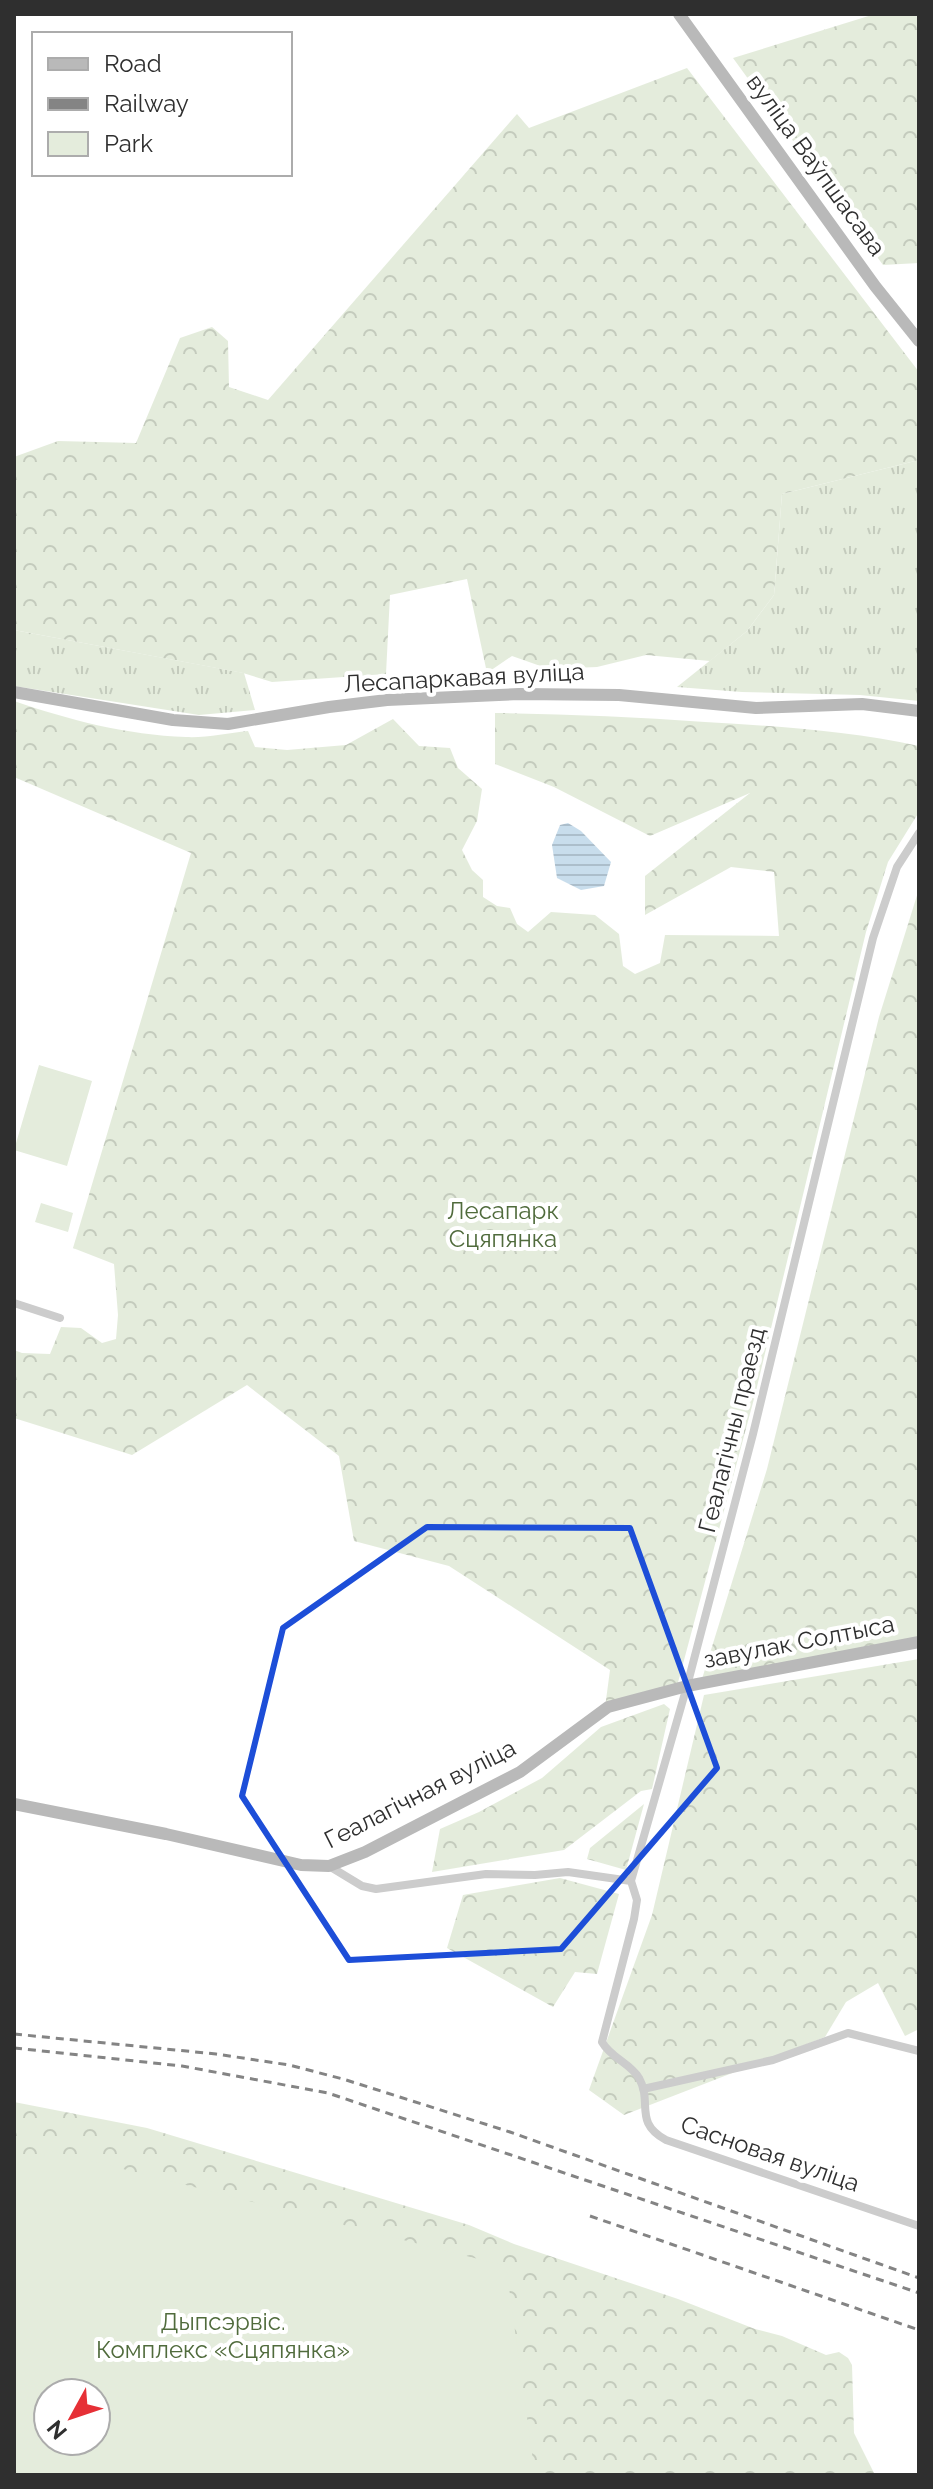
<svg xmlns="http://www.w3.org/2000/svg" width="933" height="2489" viewBox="0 0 933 2489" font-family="Raleway,sans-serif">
<defs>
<pattern id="grass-tufts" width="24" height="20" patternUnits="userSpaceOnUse" patternTransform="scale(2)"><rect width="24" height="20" fill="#e4ecdc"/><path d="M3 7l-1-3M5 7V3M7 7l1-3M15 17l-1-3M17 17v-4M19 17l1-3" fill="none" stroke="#c4cbbd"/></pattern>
<pattern id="forest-crowns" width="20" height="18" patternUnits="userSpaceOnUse" patternTransform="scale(2)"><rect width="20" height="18" fill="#e4ecdc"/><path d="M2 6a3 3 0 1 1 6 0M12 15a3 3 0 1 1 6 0" fill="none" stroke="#c4cbbd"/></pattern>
<pattern id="water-rules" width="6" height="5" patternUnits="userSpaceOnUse" patternTransform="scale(2)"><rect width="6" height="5" fill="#c8ddec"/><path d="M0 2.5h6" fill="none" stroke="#acbecb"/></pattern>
</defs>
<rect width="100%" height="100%" fill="#fff"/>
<path fill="url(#grass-tufts)" d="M 919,460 L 919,701 L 860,695 L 742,692 L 677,687 L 747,631 L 774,595 L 782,494 Z
M 14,630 L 244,673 L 255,710 L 199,715 L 14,686 Z"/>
<path fill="url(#forest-crowns)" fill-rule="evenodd" d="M 875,14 L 919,14 L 919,263 L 883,265 L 733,58 Z
M 687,68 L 919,372 L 919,460 L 782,494 L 774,595 L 747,631 L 710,661 L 646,655 L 597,667 L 549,669 L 512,656 L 487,673 L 467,579 L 390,595 L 386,674 L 272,682 L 243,673 L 14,630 L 14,457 L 58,441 L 136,443 L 180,338 L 212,327 L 228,341 L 229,387 L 268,400 L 517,114 L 529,128 Z
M 14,701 C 69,720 127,735 186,737 C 206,738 228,733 248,731 L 255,747 L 287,750 L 346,745 L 393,719 L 419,746 L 450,748 L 458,768 L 482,789 L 477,821 L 462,850 L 472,870 L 483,880 L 483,897 L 497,906 L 510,908 L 517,924 L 528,932 L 551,912 L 595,915 L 619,934 L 623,966 L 635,974 L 660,963 L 665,935 L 779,936 L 774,872 L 731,867 L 645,915 L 645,876 L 750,793 L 650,836 L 554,787 L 495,764 L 495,713 C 565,714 635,717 705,722 C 776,726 849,731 919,746 L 919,812 L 888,862 L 866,932 L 755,1395 L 676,1690 L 620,1705 L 604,1715 L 610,1670 L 449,1566 L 354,1541 L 339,1456 L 247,1385 L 132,1455 L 14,1418 L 14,1350 L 22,1353 L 50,1354 L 61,1327 L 81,1328 L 102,1343 L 116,1339 L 118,1315 L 114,1264 L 73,1248 L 191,853 L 14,777 Z
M 919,889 L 919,1638 L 702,1679 L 767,1469 L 879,1017 Z
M 919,1659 L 919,2029 L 905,2036 L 878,1983 L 846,2002 L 825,2037 L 624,2115 L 589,2090 L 652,1915 L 704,1695 Z
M 664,1704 L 670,1709 L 652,1789 L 641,1791 L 564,1850 L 432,1872 L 440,1829 L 479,1812 L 542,1778 L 601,1727 Z
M 644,1804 L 626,1870 L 587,1859 L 590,1848 Z
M 560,1878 L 619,1894 L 597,1974 L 575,1972 L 553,2007 L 447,1948 L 463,1895 Z
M 14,2102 L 147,2128 L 469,2225 L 514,2244 L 678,2299 L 755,2329 L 782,2336 L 826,2355 L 839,2352 L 848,2358 L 852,2365 L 854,2433 L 875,2475 L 14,2475 ZM 48,2393 L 96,2393 L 96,2441 L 48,2441 Z"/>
<path fill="#e4ecdc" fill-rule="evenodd" d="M 39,1065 L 92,1081 L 67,1166 L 14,1150 Z
M 41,1203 L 73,1213 L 68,1232 L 35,1222 Z
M 48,2150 L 506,2266 L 535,2475 L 14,2475 L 14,2166 ZM 96,2393 L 96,2441 L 48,2441 L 48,2393 Z"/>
<path fill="url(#water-rules)" d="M 568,823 L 581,831 L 611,862 L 604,886 L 581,890 L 557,878 L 552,845 L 560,825 Z"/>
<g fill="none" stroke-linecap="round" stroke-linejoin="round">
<path stroke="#ccc" stroke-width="8" d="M 919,833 L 897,867 L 873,938 L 753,1434 L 687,1686 L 631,1881 L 637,1900 L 634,1919 L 602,2042 C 611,2058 630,2063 639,2078 C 653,2103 633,2122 666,2140 L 919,2226
M 14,1303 L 60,1318
M 329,1866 L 362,1886 L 376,1889 L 486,1874 L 535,1875 L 568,1872 L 631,1881
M 643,2089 L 773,2060 L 848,2033 L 919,2051"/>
<path stroke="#b9b9b9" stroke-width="12" d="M 679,14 L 875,286 L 919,341
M 14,692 L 173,720 L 228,724 L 329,707 L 387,700 L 519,694 L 619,695 L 756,708 L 862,704 L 919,711
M 14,1804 L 166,1834 L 301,1865 L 329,1866 L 365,1852 L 520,1772 L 608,1707 L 687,1686 L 919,1642"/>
<path stroke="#848484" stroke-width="3" stroke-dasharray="8 6" stroke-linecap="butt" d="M 14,2034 L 216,2054 L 289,2065 L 343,2079 L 510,2132 L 919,2278
M 14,2048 L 182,2066 L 328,2093 L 919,2293
M 590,2216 L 919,2330"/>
</g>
<path fill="none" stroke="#1d4ed8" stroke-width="6" stroke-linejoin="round" d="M 427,1527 L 630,1528 L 717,1768 L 561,1949 L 349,1960 L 242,1796 L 283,1628 Z"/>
<g text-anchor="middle" stroke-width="8" stroke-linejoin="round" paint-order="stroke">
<g font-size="24" fill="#2f2f2f" stroke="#fff">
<text transform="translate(816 165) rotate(54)" y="8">вуліца Ваўпшасава</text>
<text transform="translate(464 678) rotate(-3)" y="8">Лесапаркавая вуліца</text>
<text transform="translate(732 1430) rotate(-76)" y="8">Геалагічны праезд</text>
<text transform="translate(799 1642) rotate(-11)" y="8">завулак Солтыса</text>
<text transform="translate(420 1794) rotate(-27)" y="8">Геалагічная вуліца</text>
<text transform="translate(770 2154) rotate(19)" y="8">Сасновая вуліца</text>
</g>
<g font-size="24" fill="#506b3c" stroke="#fff">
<text x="503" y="1219">Лесапарк<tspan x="503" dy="28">Сцяпянка</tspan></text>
<text x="223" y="2330">Дыпсэрвіс.<tspan x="223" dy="28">Комплекс «Сцяпянка»</tspan></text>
</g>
</g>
<rect width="933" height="2489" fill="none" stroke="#2f2f2f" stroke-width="32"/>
<rect x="32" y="32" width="260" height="144" fill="#ffffff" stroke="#acacac" stroke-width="2"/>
<rect x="48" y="58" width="40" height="12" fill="#b9b9b9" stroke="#acacac" stroke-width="2"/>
<text x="104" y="72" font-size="24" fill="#2f2f2f">Road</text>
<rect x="48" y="98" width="40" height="12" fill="#848484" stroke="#acacac" stroke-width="2"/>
<text x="104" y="112" font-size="24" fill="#2f2f2f">Railway</text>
<rect x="48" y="132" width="40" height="24" fill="#e4ecdc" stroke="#acacac" stroke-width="2"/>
<text x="104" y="152" font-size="24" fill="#2f2f2f">Park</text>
<g transform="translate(72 2417) rotate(230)"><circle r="38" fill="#ffffff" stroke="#acacac" stroke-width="2"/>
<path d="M0-6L14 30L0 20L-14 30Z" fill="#e63036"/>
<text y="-12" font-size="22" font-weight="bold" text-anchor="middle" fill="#2f2f2f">N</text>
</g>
</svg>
